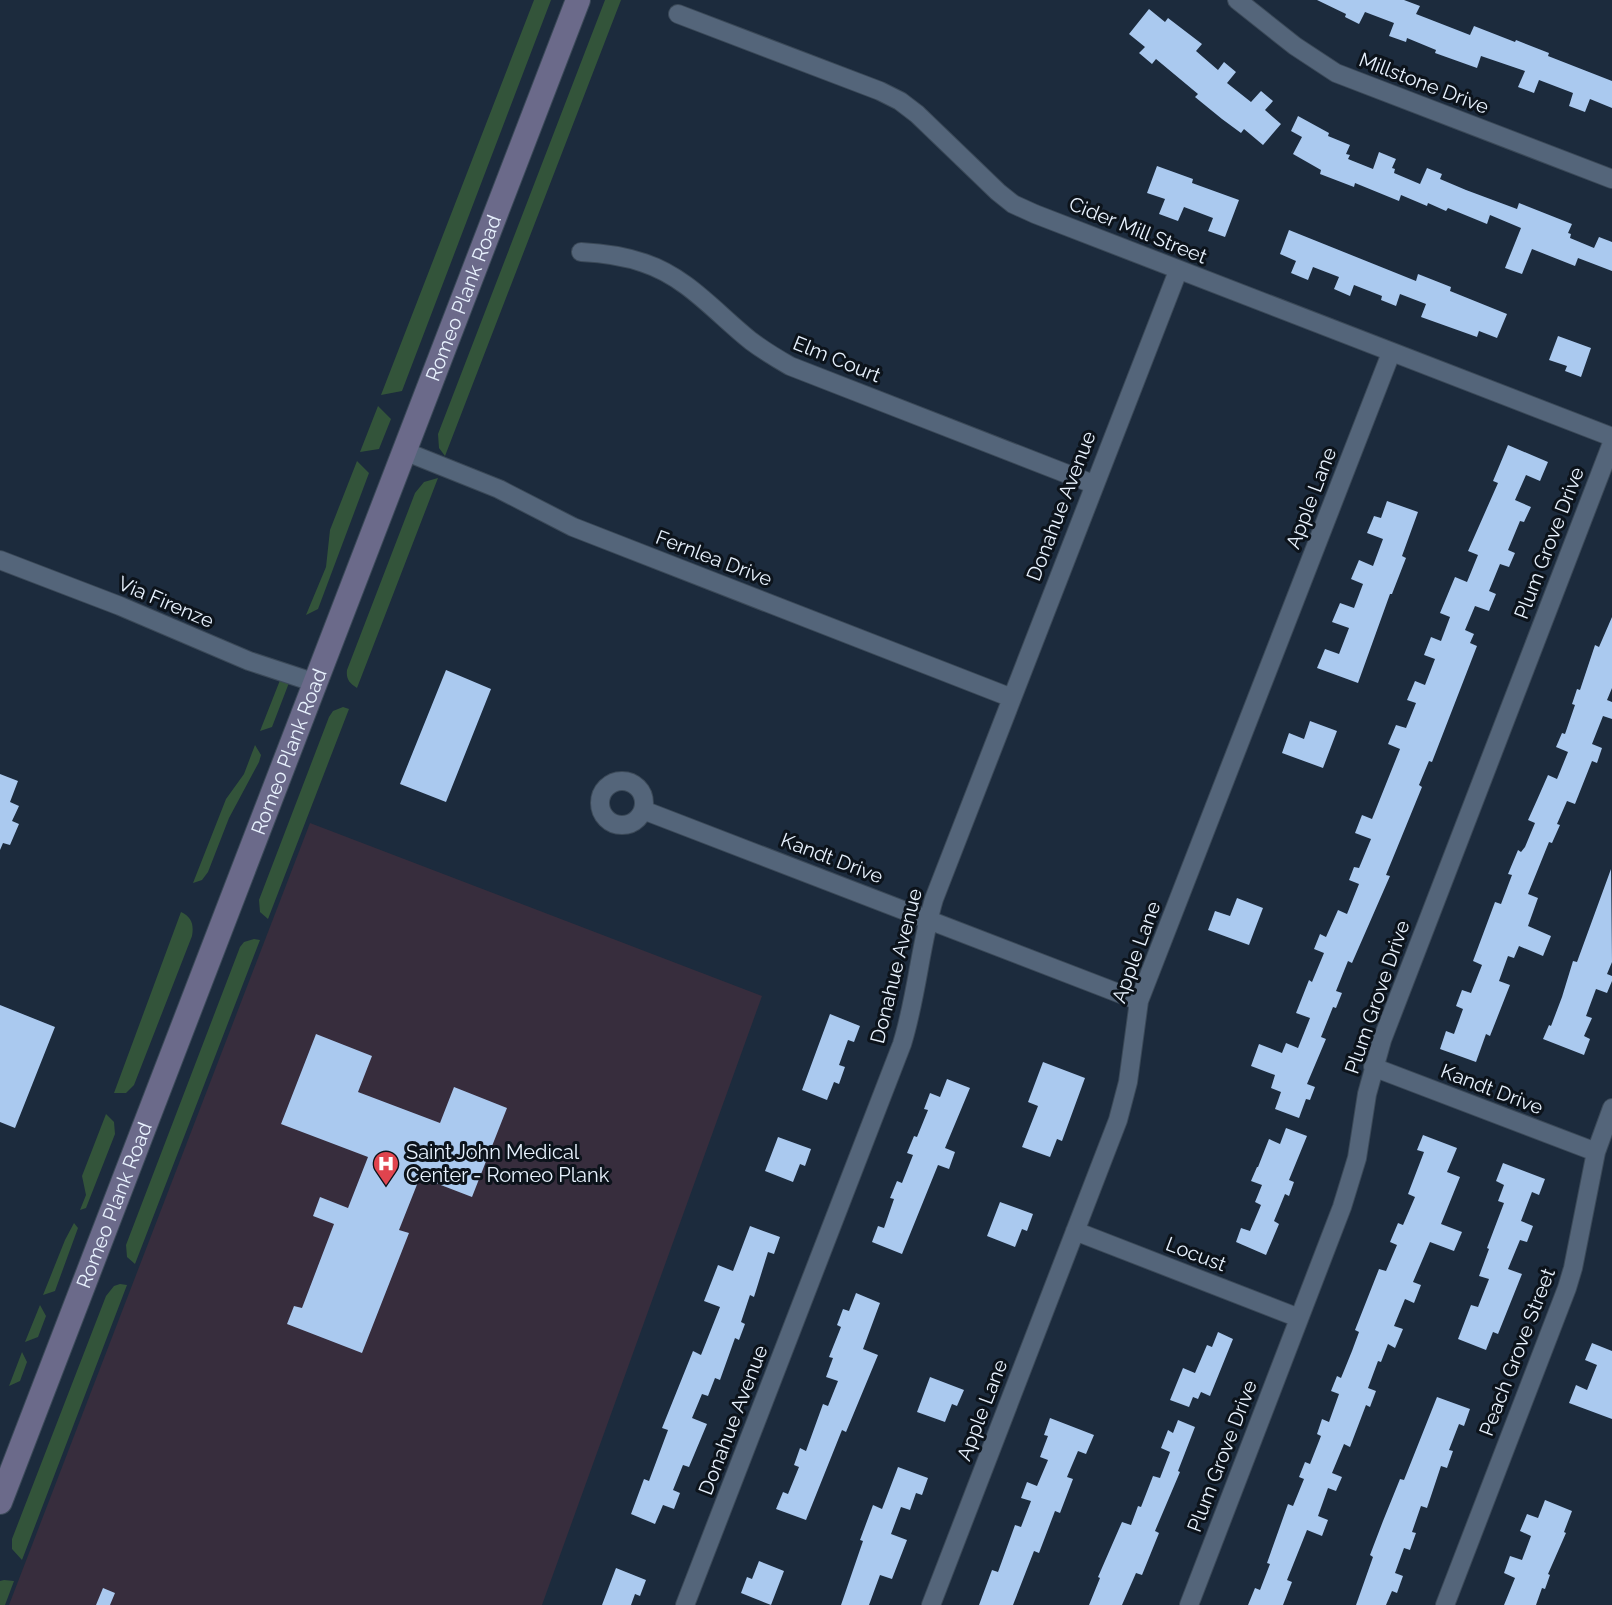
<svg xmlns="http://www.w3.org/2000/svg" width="1612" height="1605" viewBox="0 0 1612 1605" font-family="Raleway,sans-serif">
<rect width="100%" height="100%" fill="#1c2b3d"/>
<path fill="#372d3d" d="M 310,823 L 762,996 L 542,1605 L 9,1605 Z"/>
<path fill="#33543a" d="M 534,0 L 551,0 L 402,391 L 381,395 Z
M 605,0 L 621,0 L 445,456 L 439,448 L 438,434 Z
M 378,406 L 391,419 L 379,449 L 360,452 Z
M 357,461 L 369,473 L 318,609 L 306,615 L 326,567 L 330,530 Z
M 438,478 L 357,688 C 349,683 346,679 347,670 L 415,493 L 424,482 Z
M 286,665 L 292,675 L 272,727 L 260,731 Z
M 343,707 L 349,709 L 268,919 L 260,912 L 259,900 L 329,717 L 333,711 Z
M 255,745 L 261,755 L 259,762 L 229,818 L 208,872 L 202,880 L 193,883 L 226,799 L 244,774 Z
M 181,912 C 192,917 194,925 192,936 L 134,1085 L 126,1093 L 114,1093 Z
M 254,939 L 260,940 L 135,1264 L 127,1257 L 126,1245 L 240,947 L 244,942 Z
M 106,1114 L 114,1122 L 115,1134 L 86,1208 L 80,1210 L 86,1195 L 82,1176 Z
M 74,1223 L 78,1228 L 55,1291 L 43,1295 L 65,1240 Z
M 120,1284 L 127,1285 L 22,1560 L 12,1549 L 12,1539 L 106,1296 L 114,1286 Z
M 40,1305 L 46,1316 L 38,1337 L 25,1342 Z
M 22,1352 L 27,1362 L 20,1381 L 9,1386 Z
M 4,1580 L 14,1581 L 5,1605 L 0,1605 L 0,1581 Z"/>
<path fill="#aac9ef" d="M 1317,0 L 1404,0 L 1420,6 L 1416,14 L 1470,35 L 1474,26 L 1515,42 L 1516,40 L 1549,53 L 1548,56 L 1612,81 L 1612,108 L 1590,99 L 1585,112 L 1569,106 L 1573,93 L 1539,80 L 1534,93 L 1518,87 L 1525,71 L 1481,56 L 1477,68 L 1435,53 L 1436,50 L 1407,38 L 1406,42 L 1389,36 L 1394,23 L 1365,12 L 1359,24 L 1345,17 L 1346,14 Z
M 1149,9 L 1165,22 L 1168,18 L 1202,44 L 1196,51 L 1218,70 L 1224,62 L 1236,72 L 1227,83 L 1251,102 L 1261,91 L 1273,101 L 1265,110 L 1281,124 L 1263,145 L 1244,129 L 1241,133 L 1222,119 L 1195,97 L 1198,94 L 1156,59 L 1152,64 L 1139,53 L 1145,47 L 1129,34 Z
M 1298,116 L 1329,133 L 1328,136 L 1350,145 L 1346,154 L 1350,155 L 1348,159 L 1373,169 L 1379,152 L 1396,159 L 1392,168 L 1395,169 L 1394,173 L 1420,184 L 1427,168 L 1442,174 L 1440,179 L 1466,190 L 1517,209 L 1519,203 L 1572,224 L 1568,233 L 1571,234 L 1570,238 L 1594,248 L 1599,237 L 1612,242 L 1612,271 L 1578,258 L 1575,266 L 1532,249 L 1522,274 L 1505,268 L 1521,228 L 1490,215 L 1487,224 L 1448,208 L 1446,211 L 1428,203 L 1427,206 L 1401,195 L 1399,201 L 1355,183 L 1354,187 L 1320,174 L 1321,170 L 1293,154 L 1302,137 L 1291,131 Z
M 1157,166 L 1193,179 L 1192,183 L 1239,200 L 1225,237 L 1208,231 L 1213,218 L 1184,207 L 1178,221 L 1159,214 L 1165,199 L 1147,193 Z
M 1289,230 L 1416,281 L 1418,274 L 1451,287 L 1450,291 L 1507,314 L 1497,338 L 1479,331 L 1477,337 L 1421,317 L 1426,304 L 1400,294 L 1396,306 L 1381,300 L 1382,296 L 1354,285 L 1350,296 L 1334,289 L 1339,277 L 1313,267 L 1308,280 L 1291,273 L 1296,261 L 1280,254 Z
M 1558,336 L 1591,348 L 1581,377 L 1565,371 L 1567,366 L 1549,360 Z
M 1508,445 L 1548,462 L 1540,481 L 1526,475 L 1515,500 L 1531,507 L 1524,522 L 1520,521 L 1508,550 L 1515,553 L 1509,567 L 1500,564 L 1489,591 L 1496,594 L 1489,611 L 1475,606 L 1465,630 L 1474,634 L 1470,643 L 1477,646 L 1432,762 L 1429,761 L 1419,785 L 1422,787 L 1386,875 L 1390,876 L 1352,963 L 1348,961 L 1336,991 L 1342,993 L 1336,1008 L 1333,1007 L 1321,1037 L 1326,1039 L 1307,1084 L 1315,1087 L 1310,1100 L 1306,1099 L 1299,1118 L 1275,1109 L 1281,1092 L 1271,1088 L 1275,1075 L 1251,1066 L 1259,1044 L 1282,1053 L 1286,1043 L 1298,1048 L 1310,1018 L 1296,1013 L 1309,980 L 1312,982 L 1324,953 L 1314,949 L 1320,934 L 1326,937 L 1338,910 L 1347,914 L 1359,884 L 1349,880 L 1354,867 L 1359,868 L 1371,839 L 1355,833 L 1362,815 L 1372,819 L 1400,749 L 1388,744 L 1396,725 L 1406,728 L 1416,703 L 1407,700 L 1415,681 L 1425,685 L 1435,659 L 1424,655 L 1431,637 L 1441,641 L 1450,617 L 1440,613 L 1455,577 L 1467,582 L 1478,555 L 1468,551 L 1498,483 L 1493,481 Z
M 1387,501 L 1418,512 L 1402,556 L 1406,558 L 1392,594 L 1390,594 L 1358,683 L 1317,668 L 1325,649 L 1339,654 L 1349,628 L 1332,622 L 1340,603 L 1354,608 L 1363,584 L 1351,579 L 1359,560 L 1373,566 L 1383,539 L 1367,533 L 1374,516 L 1381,518 Z
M 1612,617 L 1612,688 L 1607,700 L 1612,702 L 1612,719 L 1603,716 L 1592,744 L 1602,748 L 1597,763 L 1592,761 L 1575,804 L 1567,801 L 1557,824 L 1560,825 L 1552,843 L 1549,842 L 1528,894 L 1538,898 L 1528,926 L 1551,936 L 1543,956 L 1519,946 L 1514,958 L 1508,956 L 1499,981 L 1510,985 L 1490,1036 L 1486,1034 L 1476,1062 L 1440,1049 L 1446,1031 L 1454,1034 L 1463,1009 L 1456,1006 L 1462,990 L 1471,993 L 1482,965 L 1473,961 L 1495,902 L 1501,904 L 1512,875 L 1508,874 L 1518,850 L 1521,852 L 1525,847 L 1535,823 L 1528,820 L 1537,800 L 1548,775 L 1557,779 L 1568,752 L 1556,747 L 1562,733 L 1565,734 L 1575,705 L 1572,704 L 1577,689 L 1580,690 L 1595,645 L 1599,647 Z
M 446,670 L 491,689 L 446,802 L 400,784 Z
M 1310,721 L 1337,731 L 1323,768 L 1282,753 L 1289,733 L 1304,739 Z
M 0,774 L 18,781 L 10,802 L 19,806 L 12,821 L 19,824 L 10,845 L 3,843 L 0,850 Z
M 1611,869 L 1612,962 L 1607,974 L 1612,976 L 1612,981 L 1607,993 L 1596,989 L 1586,1016 L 1592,1018 L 1584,1036 L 1590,1039 L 1584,1055 L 1543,1039 L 1549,1025 L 1551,1026 L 1562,997 L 1573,961 L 1577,962 Z
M 1237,898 L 1263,908 L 1249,945 L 1208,930 L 1215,911 L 1230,916 Z
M 0,1005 L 55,1027 L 15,1128 L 0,1122 Z
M 830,1014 L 860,1026 L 854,1042 L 848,1040 L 839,1065 L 845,1067 L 839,1084 L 834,1082 L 827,1100 L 802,1090 Z
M 316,1034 L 372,1056 L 358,1092 L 440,1123 L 454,1087 L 507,1108 L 472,1197 L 420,1177 L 399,1230 L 409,1233 L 362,1353 L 287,1324 L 294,1306 L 302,1308 L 334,1224 L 313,1216 L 320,1197 L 348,1208 L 368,1157 L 281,1124 Z
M 1043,1062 L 1085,1078 L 1062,1141 L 1057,1139 L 1050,1157 L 1022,1147 L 1038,1106 L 1028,1102 Z
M 947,1079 L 970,1088 L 945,1148 L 955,1152 L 949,1169 L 938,1165 L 902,1254 L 872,1242 L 878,1226 L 884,1228 L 894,1199 L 890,1198 L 897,1181 L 902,1183 L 913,1155 L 907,1153 L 914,1136 L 917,1137 L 928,1110 L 924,1109 L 930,1093 L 940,1097 Z
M 1286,1128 L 1307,1136 L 1289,1180 L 1294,1182 L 1289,1196 L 1285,1194 L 1274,1221 L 1279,1224 L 1266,1255 L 1236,1242 L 1241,1228 L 1250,1231 L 1261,1205 L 1255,1202 L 1262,1185 L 1251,1181 L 1257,1167 L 1258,1167 L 1269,1139 L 1280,1144 Z
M 1423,1135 L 1457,1148 L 1447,1172 L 1460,1177 L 1441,1224 L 1462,1232 L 1454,1251 L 1430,1242 L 1413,1282 L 1421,1285 L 1414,1303 L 1405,1299 L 1394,1326 L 1403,1329 L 1395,1348 L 1388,1344 L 1381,1362 L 1378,1361 L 1368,1388 L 1376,1391 L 1370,1407 L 1366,1405 L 1350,1447 L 1344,1444 L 1332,1473 L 1342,1477 L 1336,1491 L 1328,1488 L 1318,1516 L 1328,1520 L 1322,1536 L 1307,1530 L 1287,1580 L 1292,1582 L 1283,1605 L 1248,1605 L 1255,1588 L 1260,1590 L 1270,1564 L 1267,1563 L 1288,1504 L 1293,1506 L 1304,1479 L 1299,1477 L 1305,1462 L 1310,1464 L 1321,1436 L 1317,1434 L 1322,1419 L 1329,1422 L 1339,1394 L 1331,1391 L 1337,1376 L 1341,1378 L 1352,1351 L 1359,1332 L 1355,1330 L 1379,1269 L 1386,1271 L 1397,1245 L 1390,1242 L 1398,1223 L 1403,1225 L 1415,1197 L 1408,1194 L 1424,1152 L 1417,1150 Z
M 778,1137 L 811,1149 L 805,1166 L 800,1164 L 793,1182 L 765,1171 Z
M 1503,1163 L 1545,1179 L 1539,1195 L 1532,1192 L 1521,1221 L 1533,1226 L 1527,1242 L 1520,1240 L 1508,1269 L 1522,1274 L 1498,1334 L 1493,1332 L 1486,1350 L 1458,1339 L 1471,1305 L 1478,1307 L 1489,1279 L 1479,1276 L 1489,1249 L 1487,1248 L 1504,1203 L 1498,1201 L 1504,1185 L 1496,1181 Z
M 1000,1202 L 1033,1214 L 1027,1231 L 1022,1229 L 1015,1247 L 987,1236 Z
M 750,1226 L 780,1237 L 774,1254 L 768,1252 L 754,1297 L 750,1295 L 741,1322 L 745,1324 L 739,1340 L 735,1338 L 720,1380 L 715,1378 L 708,1396 L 702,1394 L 692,1418 L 707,1424 L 689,1467 L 683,1465 L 673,1490 L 680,1493 L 674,1509 L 663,1505 L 655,1524 L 631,1514 L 644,1479 L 649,1481 L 668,1430 L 662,1428 L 693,1351 L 701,1355 L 720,1307 L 704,1301 L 718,1265 L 733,1271 Z
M 856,1293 L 880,1303 L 863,1349 L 878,1355 L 846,1432 L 842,1430 L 806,1520 L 776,1509 L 783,1492 L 788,1494 L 799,1467 L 794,1465 L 800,1448 L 806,1451 L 823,1404 L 828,1406 L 838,1381 L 826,1377 L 833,1358 L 829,1357 L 841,1327 L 837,1325 L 843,1309 L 849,1311 Z
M 1218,1332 L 1233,1339 L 1210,1396 L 1201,1392 L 1198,1399 L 1193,1397 L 1189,1407 L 1170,1400 L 1183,1368 L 1195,1373 L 1207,1345 L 1212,1347 Z
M 1592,1343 L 1612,1351 L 1612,1419 L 1569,1403 L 1576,1385 L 1587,1390 L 1597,1365 L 1585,1360 Z
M 930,1377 L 964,1390 L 957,1406 L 952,1404 L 945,1422 L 917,1412 Z
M 1437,1397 L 1470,1409 L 1464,1426 L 1459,1424 L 1449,1450 L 1453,1451 L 1447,1468 L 1441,1466 L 1427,1508 L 1421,1506 L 1412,1532 L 1416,1533 L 1410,1550 L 1404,1548 L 1395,1573 L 1403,1576 L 1397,1593 L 1392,1591 L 1386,1605 L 1356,1605 L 1373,1557 L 1370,1555 L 1383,1521 L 1400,1479 L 1404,1480 Z
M 1050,1418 L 1094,1435 L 1086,1454 L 1078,1451 L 1067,1477 L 1073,1479 L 1060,1513 L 1055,1511 L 1039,1553 L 1034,1551 L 1013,1605 L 979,1605 L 992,1570 L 998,1572 L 1015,1525 L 1021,1527 L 1031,1501 L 1021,1498 L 1027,1482 L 1037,1486 L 1048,1460 L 1040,1457 L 1048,1436 L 1044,1435 Z
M 1178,1420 L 1195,1427 L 1178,1471 L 1180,1472 L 1155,1531 L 1159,1533 L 1142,1575 L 1136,1573 L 1122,1605 L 1089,1605 L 1100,1578 L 1098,1577 L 1122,1522 L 1131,1525 L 1138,1506 L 1141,1507 L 1153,1476 L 1160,1478 L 1170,1452 L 1161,1448 L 1168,1430 L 1173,1433 Z
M 898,1467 L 928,1478 L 922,1495 L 916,1493 L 910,1510 L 901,1507 L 891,1534 L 907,1540 L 892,1579 L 880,1575 L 869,1605 L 841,1605 L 863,1541 L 860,1540 L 873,1505 L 882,1509 Z
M 1545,1500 L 1572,1511 L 1564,1532 L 1566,1533 L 1548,1574 L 1550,1575 L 1545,1589 L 1542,1588 L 1536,1605 L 1504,1605 L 1515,1578 L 1504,1573 L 1510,1556 L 1522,1560 L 1531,1536 L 1520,1531 L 1527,1514 L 1538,1518 Z
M 759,1561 L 784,1571 L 771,1605 L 741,1593 L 747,1577 L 752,1579 Z
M 616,1568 L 646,1580 L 640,1596 L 635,1594 L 631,1605 L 602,1605 Z
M 103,1588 L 115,1593 L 110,1605 L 96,1605 Z"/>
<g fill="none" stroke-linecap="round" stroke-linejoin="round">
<defs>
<path id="minor" d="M 1237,0 L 1295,46 L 1336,73 L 1612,179
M 678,14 L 880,91 L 900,101 L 917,114 L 998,192 L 1013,204 L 1035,214 L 1612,437
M 581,252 C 602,253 624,256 644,263 C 687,277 716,313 751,341 C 763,350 776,358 790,366 L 1093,484
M 404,451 L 499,489 L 573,527 L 1012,698
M 0,560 L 120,606 L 249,661 L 316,683
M600 803a22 22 0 1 1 44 0a22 22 0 1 1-44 0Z
M 643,810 L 1139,1001
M 1373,1067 L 1596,1152
M 1075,1231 L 1299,1318
M 685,1605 L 902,1044 C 917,996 920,946 934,899 L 1178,271
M 931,1605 L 1118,1120 L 1128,1082 L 1139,1001 L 1391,353
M 1189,1605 L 1342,1207 L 1357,1158 L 1367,1094 L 1382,1040 L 1612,443
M 1445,1605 L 1567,1288 L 1573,1268 L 1596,1152 L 1612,1108"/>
<g id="secondary">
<path id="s1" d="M 0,1502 L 578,0"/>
</g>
</defs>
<use href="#minor" stroke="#3b4958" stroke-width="20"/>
<use href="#secondary" stroke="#3b4958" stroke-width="26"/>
<use href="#minor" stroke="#54657a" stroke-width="18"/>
<use href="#secondary" stroke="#6b6a8a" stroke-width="24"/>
</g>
<defs>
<symbol id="hospital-pin" viewBox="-11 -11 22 30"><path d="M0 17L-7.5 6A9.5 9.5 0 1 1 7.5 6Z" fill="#e0444e" stroke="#0c131b"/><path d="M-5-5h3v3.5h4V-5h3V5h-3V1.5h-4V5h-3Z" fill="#fff"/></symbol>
</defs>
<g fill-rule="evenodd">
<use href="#hospital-pin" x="371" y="1149" width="30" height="40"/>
</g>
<g text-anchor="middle" stroke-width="6" stroke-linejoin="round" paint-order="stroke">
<g font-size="20" fill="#e8f2fe" stroke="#0c131b">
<text transform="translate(1424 83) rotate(21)" y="7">Millstone Drive</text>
<text transform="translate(1138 230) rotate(22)" y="7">Cider Mill Street</text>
<text dy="7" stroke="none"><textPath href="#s1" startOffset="1290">Romeo Plank Road</textPath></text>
<text transform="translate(837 359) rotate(22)" y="7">Elm Court</text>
<text transform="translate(1311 498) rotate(-69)" y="7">Apple Lane</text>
<text transform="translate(1061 506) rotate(-69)" y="7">Donahue Avenue</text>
<text transform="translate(1549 543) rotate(-69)" y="7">Plum Grove Drive</text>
<text transform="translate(714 558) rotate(21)" y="7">Fernlea Drive</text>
<text transform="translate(166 602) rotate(23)" y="7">Via Firenze</text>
<text dy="7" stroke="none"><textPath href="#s1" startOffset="804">Romeo Plank Road</textPath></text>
<text transform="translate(832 858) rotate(21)" y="7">Kandt Drive</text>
<text transform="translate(1136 952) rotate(-70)" y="7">Apple Lane</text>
<text transform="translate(896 966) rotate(-76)" y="7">Donahue Avenue</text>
<text transform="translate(1377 997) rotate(-71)" y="7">Plum Grove Drive</text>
<text transform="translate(1492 1089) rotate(21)" y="7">Kandt Drive</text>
<text dy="7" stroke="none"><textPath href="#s1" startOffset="318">Romeo Plank Road</textPath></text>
<text transform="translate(1196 1254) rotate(21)" y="7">Locust</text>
<text transform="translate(1517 1352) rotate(-69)" y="7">Peach Grove Street</text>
<text transform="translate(982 1410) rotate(-69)" y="7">Apple Lane</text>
<text transform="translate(733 1420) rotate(-69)" y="7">Donahue Avenue</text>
<text transform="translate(1222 1456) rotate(-69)" y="7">Plum Grove Drive</text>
</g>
<g font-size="20" fill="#e8f2fe" stroke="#0c131b" text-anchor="start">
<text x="406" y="1159">Saint John Medical<tspan x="406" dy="23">Center - Romeo Plank</tspan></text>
</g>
</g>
</svg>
